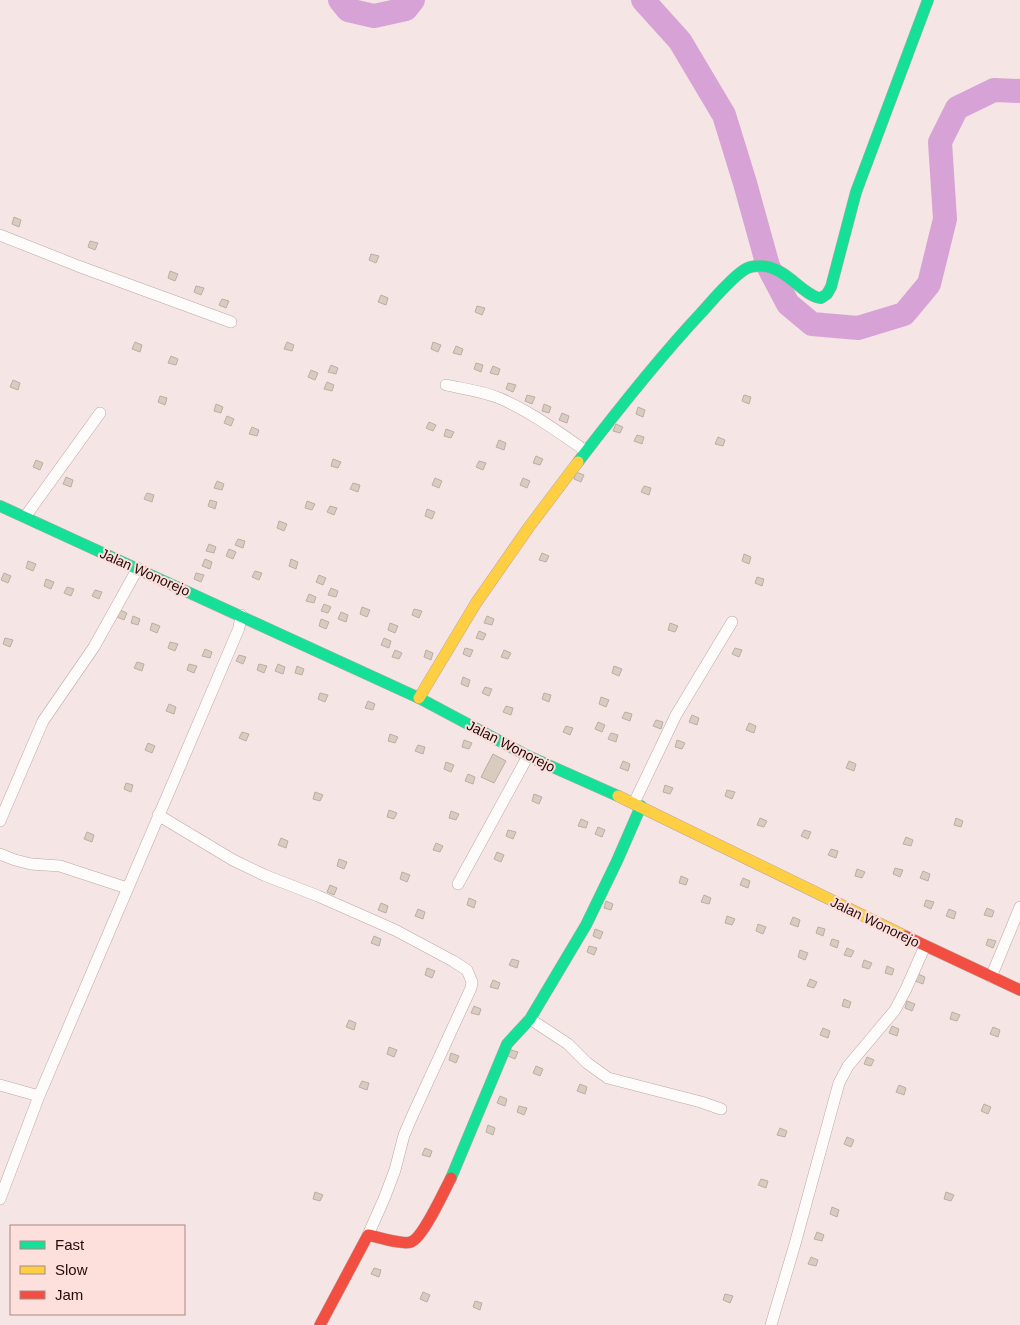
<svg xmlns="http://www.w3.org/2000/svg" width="1020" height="1325" viewBox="0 0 1020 1325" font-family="Arial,sans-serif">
<rect width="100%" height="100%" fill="#f5e5e4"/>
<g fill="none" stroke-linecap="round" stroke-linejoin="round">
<path stroke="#d7a3d6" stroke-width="24" d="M 340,0 L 348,10 L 374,16 L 406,9 L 413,0
M 643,0 L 680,41 L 724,115 L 745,183 L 768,266 L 788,304 L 812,324 L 858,328 L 904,314 L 929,284 L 945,219 L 940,142 L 957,108 L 994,90 L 1020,91"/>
</g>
<path fill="#d8ccc0" stroke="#bbafa4" d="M 14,217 L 21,220 L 19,227 L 12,224 Z
M 90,241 L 98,243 L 95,250 L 88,247 Z
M 371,254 L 379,256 L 376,263 L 369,260 Z
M 170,271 L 178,274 L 175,281 L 168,278 Z
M 196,286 L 204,288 L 201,295 L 194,292 Z
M 381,295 L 388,298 L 386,305 L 378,302 Z
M 222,299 L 229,301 L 226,308 L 219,305 Z
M 477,306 L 485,308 L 482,315 L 475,312 Z
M 135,342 L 142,345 L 140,352 L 132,349 Z
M 287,342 L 294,345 L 292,351 L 284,349 Z
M 433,342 L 441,345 L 438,352 L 431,349 Z
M 456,346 L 463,349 L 461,355 L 453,353 Z
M 171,356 L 178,359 L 176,365 L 168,363 Z
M 476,363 L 483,365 L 481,372 L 474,369 Z
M 331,365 L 338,368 L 336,374 L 328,372 Z
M 493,366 L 500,369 L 498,375 L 490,373 Z
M 311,370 L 318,373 L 315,380 L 308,377 Z
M 13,380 L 20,383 L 18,390 L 10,387 Z
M 327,382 L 334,385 L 332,391 L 324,389 Z
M 508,383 L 516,385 L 513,392 L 506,389 Z
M 527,395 L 535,397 L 532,404 L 525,401 Z
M 744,395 L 751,397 L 749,404 L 742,401 Z
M 160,396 L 167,398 L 165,405 L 158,402 Z
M 216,404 L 223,407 L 221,413 L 214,411 Z
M 544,404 L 551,407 L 549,413 L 542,411 Z
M 638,407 L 645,410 L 643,417 L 636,414 Z
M 562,413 L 569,416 L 567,423 L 559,420 Z
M 227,416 L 234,419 L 231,426 L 224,423 Z
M 429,422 L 436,425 L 433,431 L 426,428 Z
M 616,424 L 623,427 L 620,433 L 613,431 Z
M 252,427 L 259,430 L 257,436 L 249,434 Z
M 446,429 L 454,432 L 451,438 L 444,436 Z
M 637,435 L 644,437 L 642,444 L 634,441 Z
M 718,437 L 725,440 L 723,446 L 715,444 Z
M 499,440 L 506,443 L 504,450 L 496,447 Z
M 536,456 L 543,459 L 540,465 L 533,463 Z
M 333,459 L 341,462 L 338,468 L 331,466 Z
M 36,460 L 43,463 L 40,470 L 33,467 Z
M 479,461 L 486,463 L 483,470 L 476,467 Z
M 576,472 L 584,475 L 581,482 L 574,479 Z
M 66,477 L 73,480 L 71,487 L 63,484 Z
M 435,478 L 442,481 L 439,488 L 432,485 Z
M 523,478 L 530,481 L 527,488 L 520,485 Z
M 217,481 L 224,484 L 222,490 L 214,488 Z
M 353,483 L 360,485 L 358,492 L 350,489 Z
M 644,486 L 651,488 L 649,495 L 641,492 Z
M 147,493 L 154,495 L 152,502 L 144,499 Z
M 210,500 L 217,502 L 215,509 L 208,506 Z
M 307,501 L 315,504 L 312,510 L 305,508 Z
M 330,506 L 337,508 L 334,515 L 327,512 Z
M 427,509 L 435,512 L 432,519 L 425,516 Z
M 279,521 L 287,524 L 284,531 L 277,528 Z
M 238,539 L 245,541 L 243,548 L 235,545 Z
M 209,544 L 216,547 L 214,553 L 206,551 Z
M 229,549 L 236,552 L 233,559 L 226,556 Z
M 542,553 L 549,556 L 546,562 L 539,560 Z
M 744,554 L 751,557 L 749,564 L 742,561 Z
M 205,559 L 212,562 L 210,569 L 202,566 Z
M 291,559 L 298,562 L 296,569 L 289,566 Z
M 28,561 L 36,564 L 33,571 L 26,568 Z
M 255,571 L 262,573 L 259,580 L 252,577 Z
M 4,573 L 11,576 L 8,583 L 1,580 Z
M 196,573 L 204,575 L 201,582 L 194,579 Z
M 319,575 L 326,578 L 323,585 L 316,582 Z
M 757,577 L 764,579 L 762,586 L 755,583 Z
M 46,579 L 54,582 L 51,589 L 44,586 Z
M 67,587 L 74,589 L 71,596 L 64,593 Z
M 331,588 L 338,591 L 336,597 L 328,595 Z
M 95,590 L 102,592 L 99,599 L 92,596 Z
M 309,594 L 316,597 L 314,603 L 306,601 Z
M 324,604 L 331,607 L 328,613 L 321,611 Z
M 362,607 L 370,610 L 367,617 L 360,614 Z
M 414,609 L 422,611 L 419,618 L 412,615 Z
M 120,610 L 127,613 L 124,620 L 117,617 Z
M 341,612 L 348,615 L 346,622 L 338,619 Z
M 133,616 L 140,619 L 138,625 L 131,623 Z
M 487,616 L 494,619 L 492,625 L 484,623 Z
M 321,619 L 329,622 L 326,629 L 319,626 Z
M 152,623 L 160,626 L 157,633 L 150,630 Z
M 390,623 L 398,626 L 395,633 L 388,630 Z
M 670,623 L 678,626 L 675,632 L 668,630 Z
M 479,631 L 486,634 L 483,640 L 476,638 Z
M 5,638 L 13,640 L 10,647 L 3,644 Z
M 384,638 L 391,641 L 389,648 L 381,645 Z
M 170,642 L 178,644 L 175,651 L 168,648 Z
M 465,648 L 473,650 L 470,657 L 463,654 Z
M 735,648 L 742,650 L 739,657 L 732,654 Z
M 205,649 L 212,652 L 210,658 L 202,656 Z
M 395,650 L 402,653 L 399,659 L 392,657 Z
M 426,650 L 433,653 L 431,660 L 424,657 Z
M 504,650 L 511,653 L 508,659 L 501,657 Z
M 239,655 L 246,657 L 243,664 L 236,661 Z
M 137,662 L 144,664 L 142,671 L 134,668 Z
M 189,664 L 197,666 L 194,673 L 187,670 Z
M 259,664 L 267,666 L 264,673 L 257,670 Z
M 278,664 L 285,667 L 283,674 L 275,671 Z
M 297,666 L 304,669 L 302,675 L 295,673 Z
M 614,666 L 622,669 L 619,676 L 612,673 Z
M 463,677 L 470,680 L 468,687 L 461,684 Z
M 485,687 L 492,689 L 489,696 L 482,693 Z
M 320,693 L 328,695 L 325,702 L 318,699 Z
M 544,693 L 551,695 L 549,702 L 542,699 Z
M 601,697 L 609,700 L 606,707 L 599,704 Z
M 368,701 L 375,704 L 373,710 L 365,708 Z
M 169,704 L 176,707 L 174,714 L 166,711 Z
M 506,706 L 513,708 L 511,715 L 503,712 Z
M 625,712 L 632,714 L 630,721 L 622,718 Z
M 692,715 L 699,718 L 697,725 L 689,722 Z
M 656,720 L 663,722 L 661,729 L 653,726 Z
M 598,722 L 605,725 L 602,732 L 595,729 Z
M 749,723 L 756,726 L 754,733 L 746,730 Z
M 566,726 L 573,728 L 570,735 L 563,732 Z
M 242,732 L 249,734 L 246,741 L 239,738 Z
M 611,733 L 618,735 L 616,742 L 608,739 Z
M 390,734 L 398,737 L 395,743 L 388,741 Z
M 464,740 L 472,743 L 469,749 L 462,747 Z
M 677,740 L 685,743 L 682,749 L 675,747 Z
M 148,743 L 155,746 L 152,753 L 145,750 Z
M 418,745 L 425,747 L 423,754 L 415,751 Z
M 493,754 L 506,761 L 494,783 L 481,777 Z
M 623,761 L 630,764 L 628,771 L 620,768 Z
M 849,761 L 856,764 L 854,771 L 846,768 Z
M 446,762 L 454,765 L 451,772 L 444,769 Z
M 468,774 L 475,777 L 473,784 L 465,781 Z
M 126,783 L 133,785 L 131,792 L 124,789 Z
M 665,785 L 673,788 L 670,794 L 663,792 Z
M 727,790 L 735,792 L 732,799 L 725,796 Z
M 315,792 L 323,795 L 320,801 L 313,799 Z
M 534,794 L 542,797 L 539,804 L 532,801 Z
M 389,810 L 397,813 L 394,819 L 387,817 Z
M 451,811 L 459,814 L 456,820 L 449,818 Z
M 760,818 L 767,821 L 764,827 L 757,825 Z
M 956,818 L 963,821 L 961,827 L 954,825 Z
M 581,819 L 588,822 L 586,828 L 578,826 Z
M 598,827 L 605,830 L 602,837 L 595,834 Z
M 508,830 L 516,832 L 513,839 L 506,836 Z
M 804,830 L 811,832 L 808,839 L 801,836 Z
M 87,832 L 94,835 L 92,842 L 84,839 Z
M 906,837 L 913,840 L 911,846 L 903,844 Z
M 281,838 L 288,841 L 286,848 L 278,845 Z
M 436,843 L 443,846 L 440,852 L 433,850 Z
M 831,849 L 838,851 L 836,858 L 828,855 Z
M 497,852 L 504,855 L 501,862 L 494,859 Z
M 339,859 L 347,862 L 344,869 L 337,866 Z
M 895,868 L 903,870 L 900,877 L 893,874 Z
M 857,869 L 865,872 L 862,878 L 855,876 Z
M 923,871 L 930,874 L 928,881 L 920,878 Z
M 402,872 L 410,875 L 407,882 L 400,879 Z
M 681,876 L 688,879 L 686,885 L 679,883 Z
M 743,878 L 750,881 L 748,888 L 740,885 Z
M 330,885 L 337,888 L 334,895 L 327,892 Z
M 704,895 L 711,898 L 709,904 L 701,902 Z
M 469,898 L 476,901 L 474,908 L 467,905 Z
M 926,900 L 934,902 L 931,909 L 924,906 Z
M 606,901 L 613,904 L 611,910 L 604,908 Z
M 381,903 L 388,906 L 386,913 L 378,910 Z
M 987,908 L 994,911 L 992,917 L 984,915 Z
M 418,909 L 425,912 L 423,919 L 415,916 Z
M 949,909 L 956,912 L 954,919 L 946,916 Z
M 727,916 L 735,919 L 732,925 L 725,923 Z
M 793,917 L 800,920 L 798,927 L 790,924 Z
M 758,924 L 766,927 L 763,934 L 756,931 Z
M 818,927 L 825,929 L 823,936 L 816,933 Z
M 595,929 L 603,932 L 600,939 L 593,936 Z
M 374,936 L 381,939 L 379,946 L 371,943 Z
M 832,939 L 839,941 L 837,948 L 830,945 Z
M 988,939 L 996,941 L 993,948 L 986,945 Z
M 589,946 L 597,948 L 594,955 L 587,952 Z
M 847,948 L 854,951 L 851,957 L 844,955 Z
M 800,950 L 808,953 L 805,960 L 798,957 Z
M 512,959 L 519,961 L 517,968 L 509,965 Z
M 864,960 L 872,963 L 869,969 L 862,967 Z
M 887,966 L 894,969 L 892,975 L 885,973 Z
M 427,968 L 435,971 L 432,978 L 425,975 Z
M 918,974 L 925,977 L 923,984 L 915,981 Z
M 810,979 L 817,982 L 814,988 L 807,986 Z
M 493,980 L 500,983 L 498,989 L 490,987 Z
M 844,999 L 851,1002 L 849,1008 L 842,1006 Z
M 907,1001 L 915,1004 L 912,1011 L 905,1008 Z
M 474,1006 L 481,1009 L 479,1015 L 471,1013 Z
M 952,1012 L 960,1015 L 957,1021 L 950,1019 Z
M 349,1020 L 356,1023 L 354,1030 L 346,1027 Z
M 892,1026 L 899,1029 L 897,1036 L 889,1033 Z
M 993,1027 L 1000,1030 L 998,1037 L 990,1034 Z
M 823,1028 L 830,1031 L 828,1038 L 820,1035 Z
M 389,1047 L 397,1050 L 394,1057 L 387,1054 Z
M 511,1050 L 518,1052 L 515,1059 L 508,1056 Z
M 451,1053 L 459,1056 L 456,1063 L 449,1060 Z
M 867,1057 L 874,1060 L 871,1066 L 864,1064 Z
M 536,1066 L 543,1069 L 540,1076 L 533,1073 Z
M 362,1081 L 369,1083 L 367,1090 L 359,1087 Z
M 580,1084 L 587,1087 L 585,1094 L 577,1091 Z
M 899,1085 L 906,1088 L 904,1095 L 896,1092 Z
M 500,1096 L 507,1099 L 505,1106 L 497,1103 Z
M 984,1104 L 991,1107 L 988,1114 L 981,1111 Z
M 519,1106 L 527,1108 L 524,1115 L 517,1112 Z
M 488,1125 L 495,1128 L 493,1135 L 486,1132 Z
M 780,1128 L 787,1131 L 785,1137 L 777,1135 Z
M 847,1137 L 854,1140 L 851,1147 L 844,1144 Z
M 425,1148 L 432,1151 L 430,1157 L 422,1155 Z
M 761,1179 L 768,1181 L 766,1188 L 758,1185 Z
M 315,1192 L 323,1195 L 320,1201 L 313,1199 Z
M 946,1192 L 954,1195 L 951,1201 L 944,1199 Z
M 832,1207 L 839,1210 L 837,1217 L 830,1214 Z
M 817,1232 L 824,1235 L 822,1241 L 814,1239 Z
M 811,1257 L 818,1260 L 816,1266 L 808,1264 Z
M 374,1268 L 381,1270 L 379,1277 L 371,1274 Z
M 423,1292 L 430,1295 L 427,1302 L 420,1299 Z
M 725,1294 L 733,1296 L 730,1303 L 723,1300 Z
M 475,1301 L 482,1303 L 480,1310 L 473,1307 Z"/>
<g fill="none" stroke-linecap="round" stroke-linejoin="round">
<defs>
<path id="street" d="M 0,235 L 78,266 L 231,322
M 446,385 C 464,389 482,391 499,398 C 530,411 558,432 586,451
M 25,517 L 100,413
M 634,803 L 676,715 L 732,622
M 158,815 L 233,860 L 264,875 L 318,896 L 395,930 L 453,961 L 467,970 L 472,982 L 471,988 L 414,1112 L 404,1135 L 395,1170 L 384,1199 L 368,1235
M 0,821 L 43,721 L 94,647 L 138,568
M 0,854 L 15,860 L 31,864 L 60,866 L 127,888
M 458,884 L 528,756
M 991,977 L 1020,907
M 530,1019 L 568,1044 L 587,1063 L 608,1078 L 701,1102 L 721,1109
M 0,1085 L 39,1096
M 0,1199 L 39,1096 L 239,628 L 241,615
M 771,1325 L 795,1244 L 839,1083 L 848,1066 L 895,1010 L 906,989 L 925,946"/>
<path id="fast" d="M 578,462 C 617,411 657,360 701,313 C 713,300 730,279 744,270 C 748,267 754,266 759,266 C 786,265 803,297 821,298 L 827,294 L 831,287 L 856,192 L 928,0
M 0,506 L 419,698 L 528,756 L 618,796
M 451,1178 L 507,1044 L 530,1019 L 586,925 L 617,861 L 641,806"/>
<path id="slow" d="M 419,698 L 476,603 L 529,527 L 578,462
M 618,796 L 905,936"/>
<path id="jam" d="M 905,936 L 1020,990
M 320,1325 L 368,1235 C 378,1237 402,1245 411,1242 C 423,1238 444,1191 451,1178"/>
</defs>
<use href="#street" stroke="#bba8a7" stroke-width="12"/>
<use href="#fast" stroke="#bba8a7" stroke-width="12"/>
<use href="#slow" stroke="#bba8a7" stroke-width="12"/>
<use href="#jam" stroke="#bba8a7" stroke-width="12"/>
<use href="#street" stroke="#fefbfb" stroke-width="11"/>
<use href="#fast" stroke="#16e098" stroke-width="11"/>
<use href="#slow" stroke="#ffcf43" stroke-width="11"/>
<use href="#jam" stroke="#f24e42" stroke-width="11"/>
</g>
<g text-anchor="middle" stroke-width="4" stroke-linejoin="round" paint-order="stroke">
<g font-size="14" fill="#240b0b" stroke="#fddfdc">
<text transform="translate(145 572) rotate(24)" y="5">Jalan Wonorejo</text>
<text transform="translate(511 746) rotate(27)" y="5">Jalan Wonorejo</text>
<text transform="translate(875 922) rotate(26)" y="5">Jalan Wonorejo</text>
</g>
</g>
<rect x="10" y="1225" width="175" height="90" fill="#fddfdc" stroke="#a68a88"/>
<rect x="20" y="1241" width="25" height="8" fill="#16e098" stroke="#a68a88"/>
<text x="55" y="1250" font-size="15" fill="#240b0b">Fast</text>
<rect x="20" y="1266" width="25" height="8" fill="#ffcf43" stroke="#a68a88"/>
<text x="55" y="1275" font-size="15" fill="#240b0b">Slow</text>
<rect x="20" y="1291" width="25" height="8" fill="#f24e42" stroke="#a68a88"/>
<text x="55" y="1300" font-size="15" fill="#240b0b">Jam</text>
</svg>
